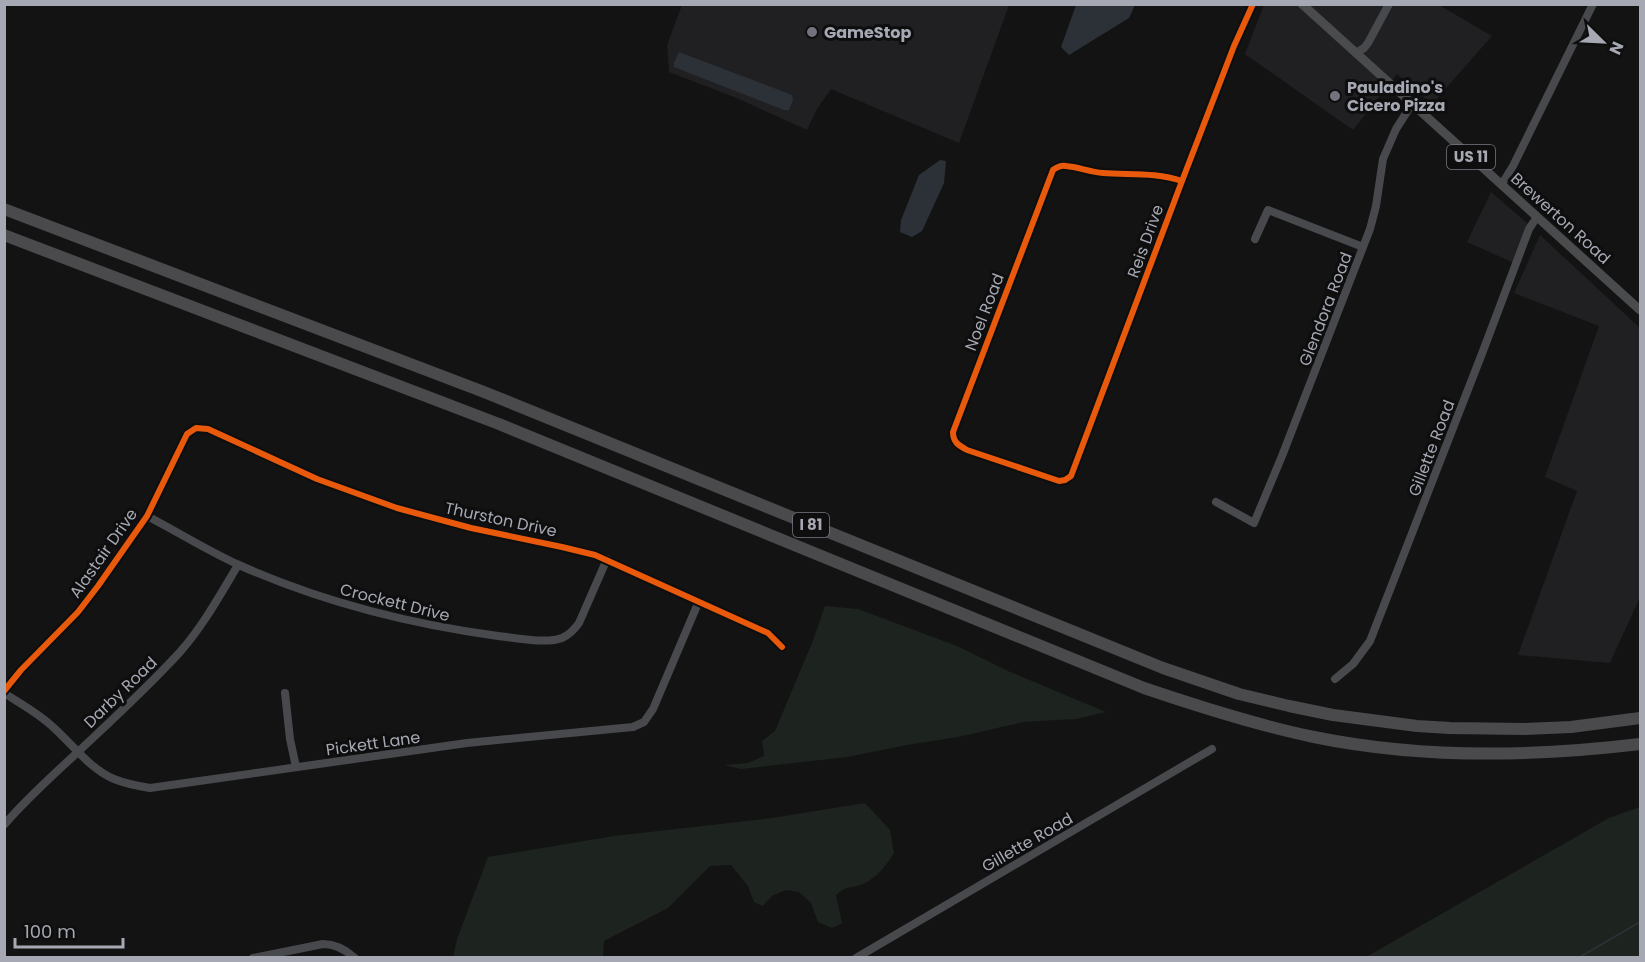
<svg xmlns="http://www.w3.org/2000/svg" width="1645" height="962" viewBox="0 0 1645 962" font-family="Poppins,sans-serif">
<rect width="100%" height="100%" fill="#131314"/>
<path fill="#202022" d="M 682,5 L 1009,5 L 959,143 L 831,89 L 817,109 L 807,130 L 739,99 L 669,72 L 667,45 Z
M 1264,5 L 1439,5 L 1492,36 L 1432,104 L 1397,74 L 1353,130 L 1245,54 Z
M 1491,192 L 1528,224 L 1514,263 L 1467,242 Z
M 1540,235 L 1640,328 L 1640,597 L 1610,663 L 1518,655 L 1577,491 L 1545,477 L 1599,326 L 1514,293 Z"/>
<path fill="#1d231e" d="M 825,606 L 858,609 L 957,646 L 1008,671 L 1106,712 L 1076,719 L 1023,722 L 958,737 L 907,745 L 847,757 L 741,769 L 724,765 L 748,763 L 764,756 L 762,741 L 775,731 L 812,643 Z
M 865,803 L 890,830 L 894,853 C 885,867 879,876 863,884 C 850,889 847,885 836,895 L 842,923 L 832,928 L 818,922 L 811,903 L 799,892 L 786,890 L 772,896 L 763,906 L 754,902 L 748,886 L 731,865 L 710,866 L 668,908 L 604,941 L 603,957 L 453,957 L 457,939 L 488,857 L 614,836 L 772,818 Z
M 1640,807 L 1640,956 L 1637,958 L 1366,957 L 1609,818 Z"/>
<path fill="#2c3137" d="M 1076,5 L 1076,4 L 1135,5 L 1129,18 L 1069,55 L 1061,47 Z
M 679,52 L 792,95 L 793,100 L 789,110 L 784,110 L 674,67 L 674,63 Z
M 940,160 L 946,161 L 944,183 L 922,231 L 912,237 L 900,232 L 901,220 L 919,175 Z"/>
<g fill="none" stroke-linecap="round" stroke-linejoin="round">
<path stroke="#2c3137" stroke-width="2" d="M 1578,958 L 1640,922"/>
<path stroke="#48494c" stroke-width="8" d="M 1356,53 L 1364,48 L 1368,43 L 1389,4
M 1182,181 C 1156,172 1130,175 1103,173 C 1090,172 1078,167 1066,166 C 1061,165 1057,167 1053,170 L 953,432 C 953,442 958,445 967,450 L 1059,481 L 1065,480 L 1071,476 L 1182,181 L 1234,46 L 1253,4
M 1502,184 L 1513,166 L 1593,4
M 1255,239 L 1268,210 L 1363,247
M 1216,502 L 1254,523 L 1282,456 L 1370,229 L 1376,206 L 1383,159 L 1396,129 L 1412,104
M 147,516 C 178,532 208,551 239,565 C 322,602 409,624 498,636 C 515,638 546,644 562,638 C 569,635 574,630 579,623 L 607,559
M 1335,679 L 1353,664 L 1370,641 L 1483,351 L 1529,229 L 1537,217
M 4,691 L 21,670 L 78,612 L 98,586 L 147,516 L 187,434 L 196,428 L 208,429 L 317,479 L 397,508 L 471,528 L 562,547 L 595,555 L 768,633 L 782,647
M 4,693 C 21,704 40,714 54,728 C 73,745 90,769 114,779 C 126,784 138,786 150,788 L 467,743 L 633,727 L 644,722 L 653,709 L 699,601
M 285,693 L 290,739 L 296,767
M 4,825 C 27,798 53,775 79,751 C 113,719 148,687 180,652 C 203,626 220,595 238,565
M 253,958 L 323,944 C 334,944 346,950 355,958
M 856,958 L 1212,749"/>
<path stroke="#4a4b4d" stroke-width="9" d="M 1302,4 L 1640,310"/>
<path stroke="#4a4a4d" stroke-width="12" d="M 4,209 L 484,392 L 1163,668 L 1239,694 L 1289,706 L 1333,715 L 1417,726 L 1450,728 L 1524,729 L 1571,727 L 1640,718
M 4,235 L 499,424 L 1144,688 C 1200,707 1256,725 1314,737 C 1421,759 1532,757 1640,744"/>
<defs>
<path id="cycleway" d="M 1182,181 C 1156,172 1130,175 1103,173 C 1090,172 1078,167 1066,166 C 1061,165 1057,167 1053,170 L 953,432 C 953,442 958,445 967,450 L 1059,481 L 1065,480 L 1071,476 L 1182,181 L 1234,46 L 1253,4
M 4,691 L 21,670 L 78,612 L 98,586 L 147,516 L 187,434 L 196,428 L 208,429 L 317,479 L 397,508 L 471,528 L 562,547 L 595,555 L 768,633 L 782,647"/>
</defs>
<use href="#cycleway" stroke="#0e0e0f" stroke-width="10"/>
<use href="#cycleway" stroke="#e8590c" stroke-width="6"/>
</g>
<g fill="#73747b" stroke="#0e0e0f" stroke-width="2">
<circle cx="812" cy="32" r="6"/>
<circle cx="1335" cy="96" r="6"/>
</g>
<g text-anchor="middle" stroke-width="6" stroke-linejoin="round" paint-order="stroke">
<g fill="#0e0e0f" stroke="#787a82" stroke-width="1.5">
<rect x="1447" y="145" width="48" height="24" rx="4.5"/>
<rect x="793" y="513" width="36" height="24" rx="4.5"/>
</g>
<g font-size="15" font-weight="bold" fill="#a6a9b3">
<text x="1471" y="162">US 11</text>
<text x="811" y="530">I 81</text>
</g>
<g font-size="16" font-weight="bold" fill="#a6a9b3" stroke="#0e0e0f" text-anchor="start">
<text x="824" y="38">GameStop</text>
<text x="1347" y="93">Pauladino's<tspan x="1347" dy="18">Cicero Pizza</tspan></text>
</g>
<g font-size="16" fill="#a6a9b3" stroke="#0e0e0f">
<text transform="translate(1561 218) rotate(42)" y="6">Brewerton Road</text>
<text transform="translate(1145 241) rotate(-70)" y="6">Reis Drive</text>
<text transform="translate(1325 309) rotate(-69)" y="6">Glendora Road</text>
<text transform="translate(984 312) rotate(-69)" y="6">Noel Road</text>
<text transform="translate(1431 448) rotate(-69)" y="6">Gillette Road</text>
<text transform="translate(501 519) rotate(12)" y="6">Thurston Drive</text>
<text transform="translate(103 553) rotate(-55)" y="6">Alastair Drive</text>
<text transform="translate(395 602) rotate(14)" y="6">Crockett Drive</text>
<text transform="translate(120 692) rotate(-44)" y="6">Darby Road</text>
<text transform="translate(373 743) rotate(-8)" y="6">Pickett Lane</text>
<text transform="translate(1027 842) rotate(-30)" y="6">Gillette Road</text>
</g>
</g>
<rect width="1645" height="962" fill="none" stroke="#a6a9b3" stroke-width="12"/>
<g transform="translate(1603 42) rotate(114)" stroke="#0e0e0f" stroke-width="4.5" paint-order="stroke">
<path d="M0-4.5L10 22L0 15L-10 22Z" fill="#a6a9b3"/>
<text y="-9" font-size="16" font-weight="bold" text-anchor="middle" fill="#a6a9b3">N</text>
</g>
<path d="M15 938v9h108v-9" fill="none" stroke="#a6a9b3" stroke-width="3"/>
<text x="24" y="938" font-size="18" fill="#a6a9b3" stroke="#0e0e0f" stroke-width="4.5" paint-order="stroke">100 m</text>
</svg>
